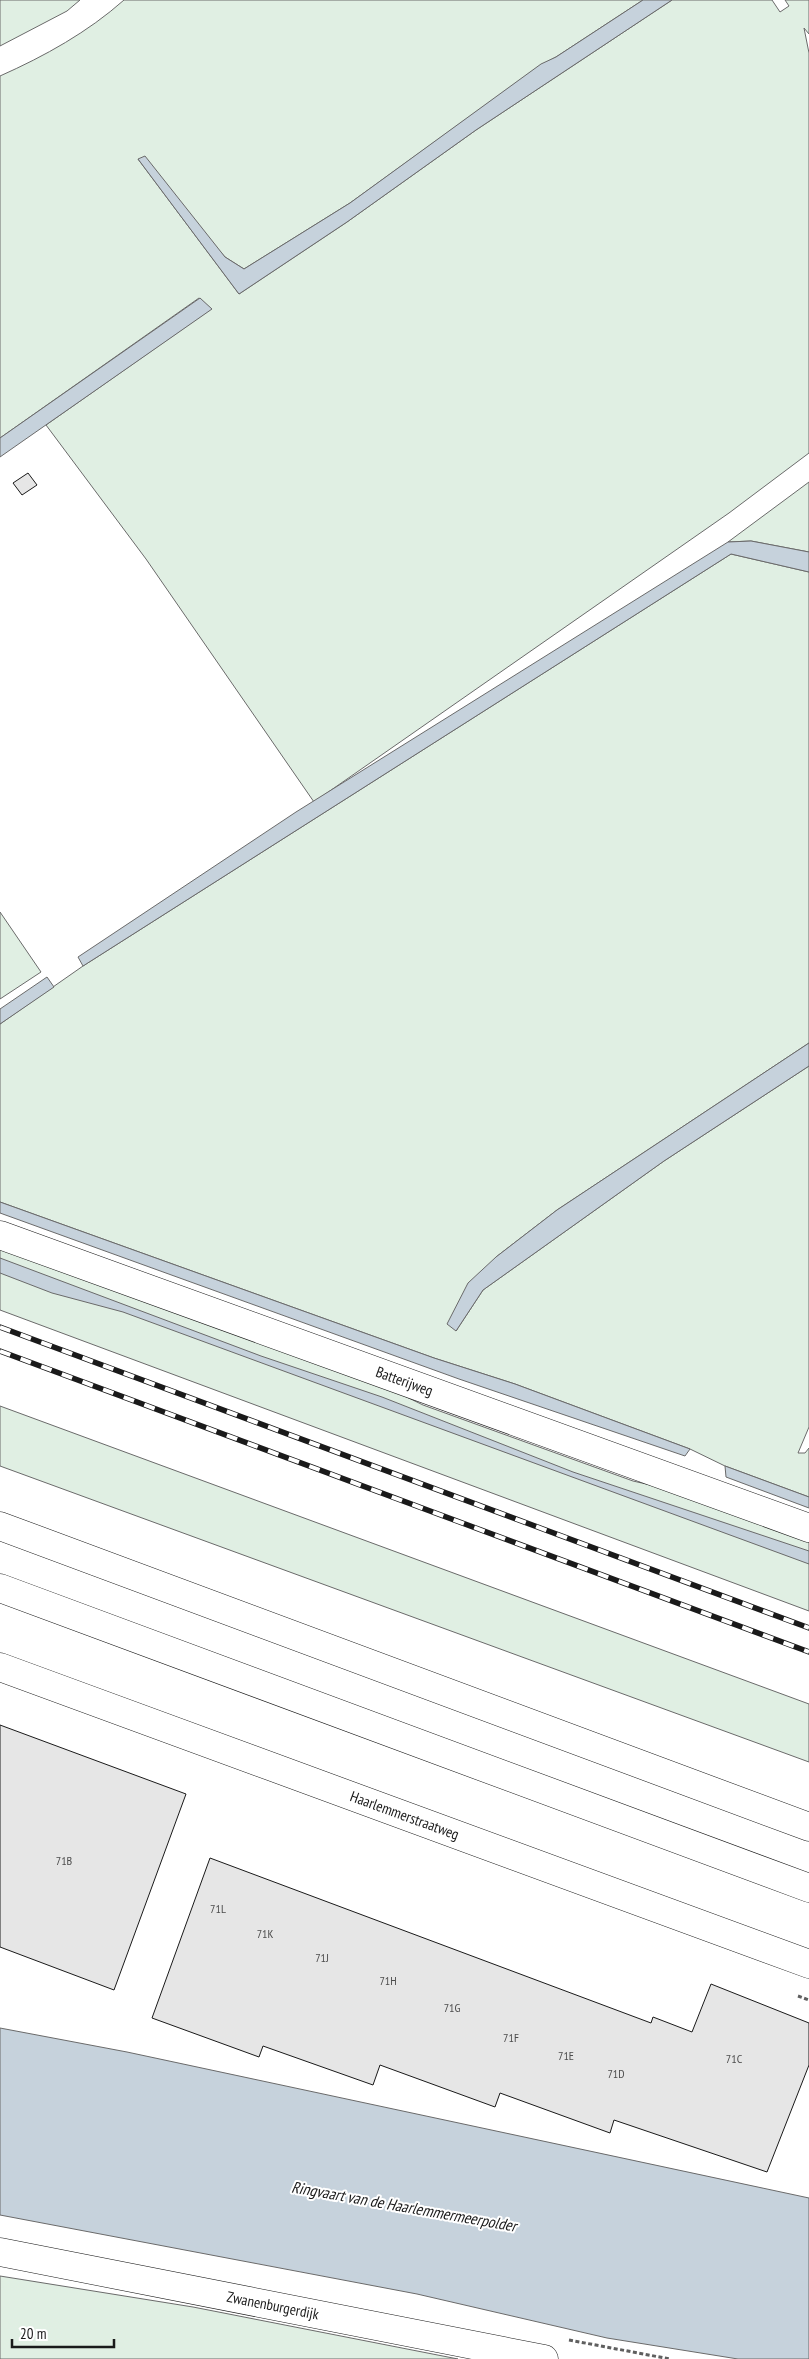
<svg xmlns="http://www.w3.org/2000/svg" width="809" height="2359" viewBox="0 0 809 2359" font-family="'PT Sans Narrow',sans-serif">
<rect width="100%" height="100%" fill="#fff"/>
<path fill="#e0efe3" stroke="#6a6a6a" d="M 0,0 L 80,0 L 67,11 L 0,46 Z
M 124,0 L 643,0 L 556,57 L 541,65 L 350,203 L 244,269 L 225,257 L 138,159 L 239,294 L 347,222 L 476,130 L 672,0 L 772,0 L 780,12 L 789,6 L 785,0 L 809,0 L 809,34 L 804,28 L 809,53 L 809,453 L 729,513 L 314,802 L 146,559 L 46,425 L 211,309 L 199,298 L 0,438 L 0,76 C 45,56 88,32 124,0 Z
M 809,482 L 809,552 L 751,541 L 728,542 Z
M 731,554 L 809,572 L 809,1043 L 557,1210 L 496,1257 L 456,1331 L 483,1290 L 664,1161 L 809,1066 L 809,1427 L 798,1453 L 805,1453 L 809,1448 L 809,1497 L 725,1466 L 690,1449 L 515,1384 L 434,1358 L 0,1202 L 0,1024 L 83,966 Z
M 0,912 L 41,972 L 0,999 Z
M 0,1245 L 366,1377 L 423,1405 L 633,1481 L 690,1494 L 809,1538 L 809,1611 L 0,1310 Z
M 0,1406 L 809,1704 L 809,1762 L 0,1466 Z
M 0,2276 L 193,2307 L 458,2359 L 0,2359 Z"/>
<path fill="#c6d2dc" stroke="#6a6a6a" d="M 643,0 L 672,0 L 476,130 L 347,222 L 239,294 L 138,159 L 145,156 L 225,257 L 244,269 L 350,203 L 541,64 L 556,57 Z
M 200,298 L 212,309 L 0,457 L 0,438 Z
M 751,541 L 809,552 L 809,572 L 731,554 L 83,966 L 78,957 L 296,812 L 728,542 Z
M 47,977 L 54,987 L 0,1024 L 0,1009 Z
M 809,1043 L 809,1066 L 664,1161 L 483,1290 L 456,1331 L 447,1324 L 468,1283 L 496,1257 L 557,1210 Z
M 0,1202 L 434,1358 L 515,1384 L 690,1449 L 685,1456 L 459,1379 L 0,1213 Z
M 0,1258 L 261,1356 L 382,1397 L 573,1472 L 809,1551 L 809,1564 L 123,1312 L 52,1293 L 0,1273 Z
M 725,1466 L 809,1497 L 809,1508 L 726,1477 Z
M 0,2028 L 127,2052 L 809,2198 L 809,2359 L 738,2359 L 607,2338 L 417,2294 L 0,2215 Z"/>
<path fill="#e6e6e6" stroke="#1a1a1a" d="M 28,473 L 37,485 L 22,495 L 13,483 Z
M 0,1725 L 186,1794 L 114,1990 L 0,1947 Z
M 210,1858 L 651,2023 L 653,2017 L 692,2032 L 711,1984 L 809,2023 L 809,2065 L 767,2172 L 614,2120 L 610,2133 L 500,2093 L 495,2107 L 380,2065 L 373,2085 L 263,2046 L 259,2057 L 152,2018 Z"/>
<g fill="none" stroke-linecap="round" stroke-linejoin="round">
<defs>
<g id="minor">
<path id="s1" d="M 0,1235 L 809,1528"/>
<path id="s2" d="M 0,2252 L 544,2359"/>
</g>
<g id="major">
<path id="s3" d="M 0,1667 L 809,1964"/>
</g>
<path id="highway" d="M 0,1526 L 809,1827
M 0,1588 L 809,1888"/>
</defs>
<use href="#minor" stroke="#1a1a1a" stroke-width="29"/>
<use href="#major" stroke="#1a1a1a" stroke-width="29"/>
<use href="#highway" stroke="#1a1a1a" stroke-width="29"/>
<path stroke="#5f5f5f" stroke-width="3" stroke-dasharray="4 2.5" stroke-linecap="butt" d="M 798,1996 L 809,2000
M 569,2340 L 670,2359"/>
<use href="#minor" stroke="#fff" stroke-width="28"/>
<use href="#major" stroke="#fff" stroke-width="28"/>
<use href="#highway" stroke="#fff" stroke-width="28"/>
<defs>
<path id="rail" d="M 0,1327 L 809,1628
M 0,1351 L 809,1652"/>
</defs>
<use href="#rail" stroke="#1a1a1a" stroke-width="5.5"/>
<use href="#rail" stroke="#fff" stroke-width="4" stroke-dasharray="11" stroke-linecap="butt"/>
</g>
<g text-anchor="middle" stroke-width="4" stroke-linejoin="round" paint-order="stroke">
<g font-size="12" fill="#4d4d4d">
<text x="64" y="1865">71B</text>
<text x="218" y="1913">71L</text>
<text x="265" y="1938">71K</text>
<text x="322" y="1962">71J</text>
<text x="388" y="1985">71H</text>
<text x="452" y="2012">71G</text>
<text x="511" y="2042">71F</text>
<text x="566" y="2060">71E</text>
<text x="734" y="2063">71C</text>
<text x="616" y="2078">71D</text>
</g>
<g font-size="15" fill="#1a1a1a" stroke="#fff">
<text dy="5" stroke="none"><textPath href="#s1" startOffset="430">Batterijweg</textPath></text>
<text dy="5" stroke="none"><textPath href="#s3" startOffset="431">Haarlemmerstraatweg</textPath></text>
<text dy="5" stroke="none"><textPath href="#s2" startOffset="278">Zwanenburgerdijk</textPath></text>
</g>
<g font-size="16" font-style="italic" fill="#1a1a1a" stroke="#fff">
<text transform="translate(404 2206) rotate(10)" y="6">Ringvaart van de Haarlemmermeerpolder</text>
</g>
</g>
<path d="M12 2339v8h102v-8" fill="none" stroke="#1a1a1a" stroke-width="2.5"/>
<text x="20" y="2339" font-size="15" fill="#1a1a1a" stroke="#ffffff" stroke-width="4" paint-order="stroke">20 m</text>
</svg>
